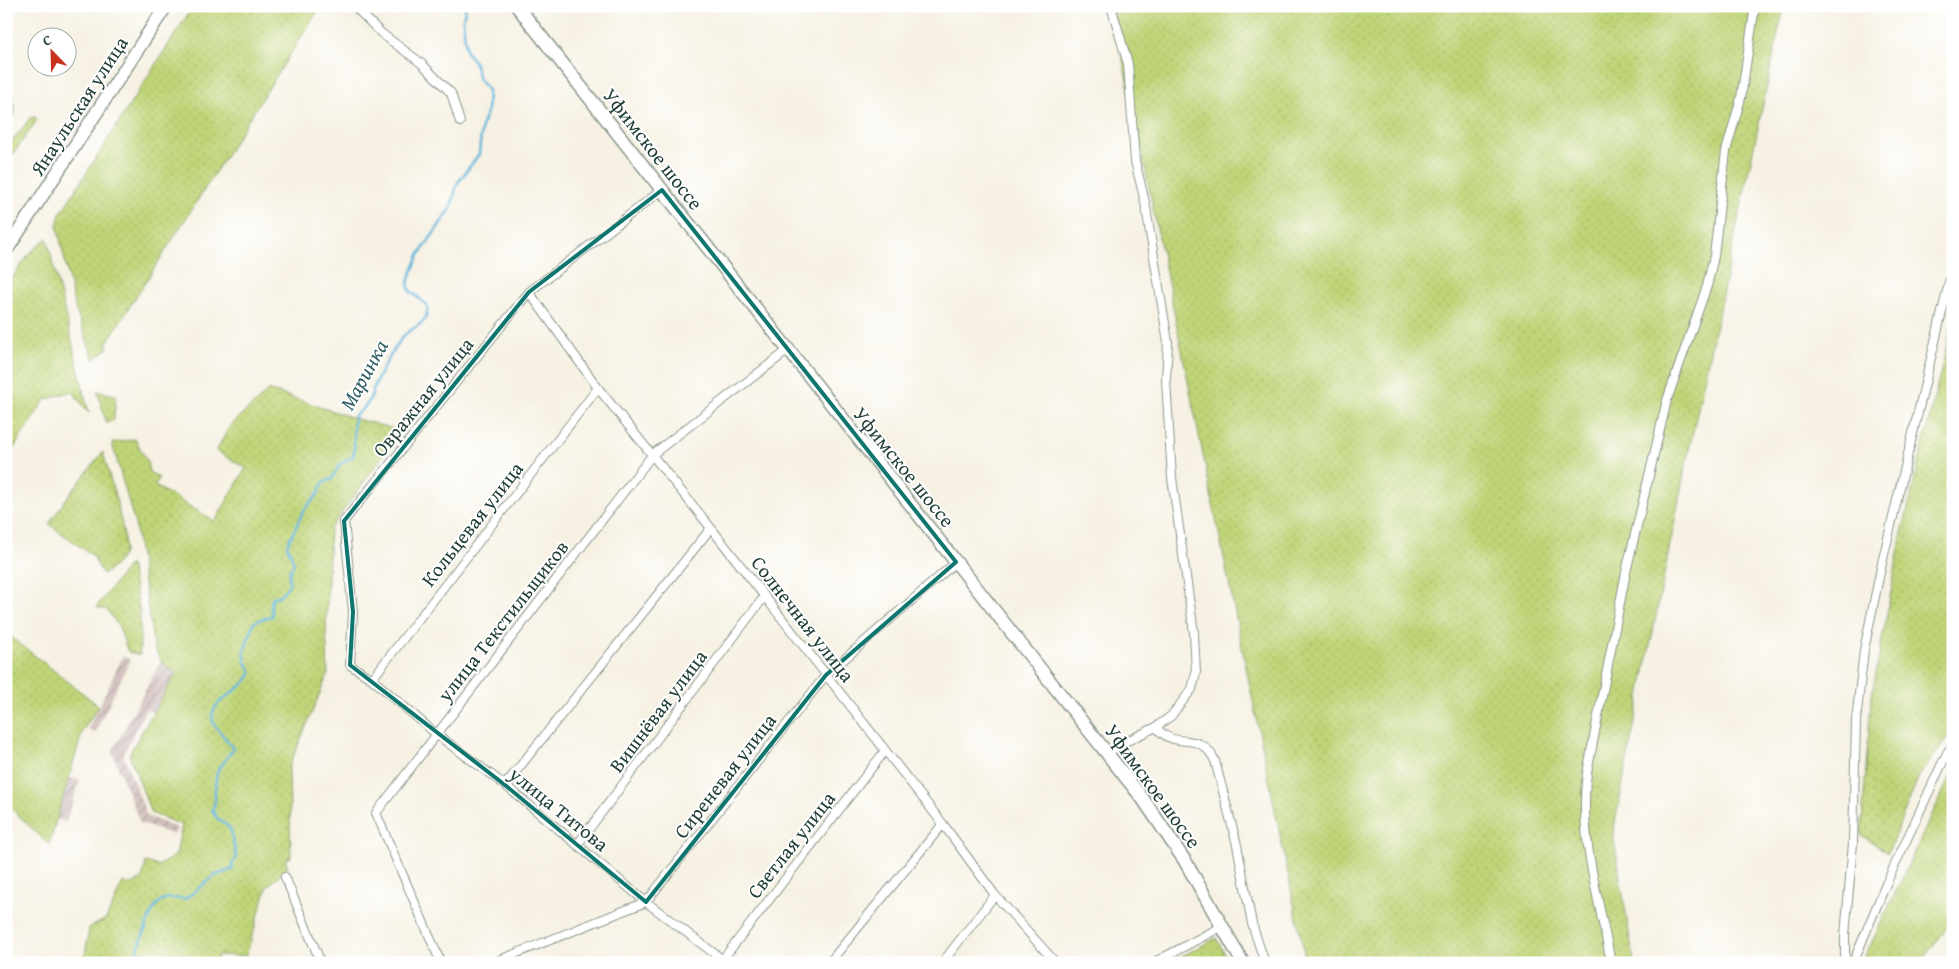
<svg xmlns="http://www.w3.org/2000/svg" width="1959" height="969" viewBox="0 0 1959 969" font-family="'Gentium Book Plus',serif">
<defs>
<pattern id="industrial-furrows" width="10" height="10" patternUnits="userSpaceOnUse" patternTransform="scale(1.25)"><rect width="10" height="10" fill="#d1bfbd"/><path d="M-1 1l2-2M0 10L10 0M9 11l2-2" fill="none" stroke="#a99c9a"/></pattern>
<pattern id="grass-dots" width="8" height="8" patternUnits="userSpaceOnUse" patternTransform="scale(1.25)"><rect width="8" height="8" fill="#bfd477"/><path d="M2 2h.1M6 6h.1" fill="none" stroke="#a4b768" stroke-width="1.8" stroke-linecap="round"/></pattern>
</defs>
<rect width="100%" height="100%" fill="#fff"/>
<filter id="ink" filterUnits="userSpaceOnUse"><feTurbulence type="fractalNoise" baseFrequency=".02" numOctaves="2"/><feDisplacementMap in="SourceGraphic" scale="10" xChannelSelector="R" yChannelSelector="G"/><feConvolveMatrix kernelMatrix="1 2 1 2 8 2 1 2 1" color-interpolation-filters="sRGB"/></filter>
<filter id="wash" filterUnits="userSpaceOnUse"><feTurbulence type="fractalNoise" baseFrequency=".0096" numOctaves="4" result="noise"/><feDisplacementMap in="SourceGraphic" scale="20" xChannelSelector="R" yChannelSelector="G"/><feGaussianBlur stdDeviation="1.12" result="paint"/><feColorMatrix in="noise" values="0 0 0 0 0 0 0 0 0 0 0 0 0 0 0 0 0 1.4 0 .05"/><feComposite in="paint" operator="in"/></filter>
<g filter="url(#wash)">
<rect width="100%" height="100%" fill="#f6f1e2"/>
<path fill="url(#industrial-furrows)" d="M 123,656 L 130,660 L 95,733 L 88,729 Z
M 161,661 L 177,673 L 152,712 L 146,709 L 123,754 L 147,816 L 177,828 L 174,835 L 140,823 L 112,752 Z
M 70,778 L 80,780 L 66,822 L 57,819 Z"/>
<path fill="url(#grass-dots)" stroke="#6f8856" d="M 193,6 L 321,6 L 106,344 L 109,347 L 94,360 L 75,308 L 57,225 L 60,214 Z
M 1112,6 L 1784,6 L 1684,474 L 1613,833 L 1634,963 L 1306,963 Z
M 6,99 L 11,100 L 15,104 L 14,114 L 6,124 Z
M 35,117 L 37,120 L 11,157 L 6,159 L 6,149 L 30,118 Z
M 47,238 L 89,413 L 72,391 L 45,400 L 6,460 L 6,286 L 30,253 Z
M 1953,320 L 1953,731 L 1919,776 L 1888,853 L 1861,835 L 1871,700 L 1901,537 Z
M 269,390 L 354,418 L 401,431 L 330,529 L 326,627 L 328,674 L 289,767 L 291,857 L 285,859 L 288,867 L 267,887 L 246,956 L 217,955 L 218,963 L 84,963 L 89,928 L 106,919 L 123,882 L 130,885 L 142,879 L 146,862 L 158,866 L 176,855 L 182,825 L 151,813 L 129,754 L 176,673 L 161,661 L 154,648 L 135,524 L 112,443 L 135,439 L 148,463 L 149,472 L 159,478 L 155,486 L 215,521 L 246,468 L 216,451 L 229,427 Z
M 97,391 L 116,395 L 114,420 L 106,422 Z
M 103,452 C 108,473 128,533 124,552 C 122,560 110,570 103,575 L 93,556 L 49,524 L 68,496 Z
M 130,564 L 140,612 L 140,655 L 128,652 L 119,627 L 107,610 L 96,607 Z
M 6,633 L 99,706 L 83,730 L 49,845 L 6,803 Z
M 1953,770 L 1953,920 L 1920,963 L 1862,963 Z
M 1216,938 L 1230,963 L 1169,963 Z"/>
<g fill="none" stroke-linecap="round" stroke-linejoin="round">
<path stroke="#60b5dc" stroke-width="2.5" d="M 145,963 L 137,951 L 151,914 L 158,903 L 167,898 L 185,899 L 216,875 L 233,869 L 232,864 L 236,859 L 236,855 L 230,828 L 217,818 L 212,810 L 215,803 L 215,788 L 217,772 L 233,749 C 228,740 218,731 214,724 C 204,701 242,692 249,677 C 251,675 251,672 251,670 C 240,656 245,647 251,632 C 252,629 252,626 253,624 C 257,619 266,618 272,616 L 271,603 L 273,597 L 279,596 L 289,585 L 289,573 L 294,563 L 287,545 L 304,510 L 318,494 L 323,483 L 332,479 L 340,464 L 353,457 C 357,443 351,429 355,415 C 373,402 369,398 377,380 C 383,366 393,352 401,339 C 410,325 430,328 427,305 L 410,291 L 408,284 L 409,279 L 419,255 L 451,208 L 457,184 L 479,154 L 482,125 L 487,112 L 488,90 L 479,80 L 474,61 L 466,52 L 463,19 L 466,6"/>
</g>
</g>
<g filter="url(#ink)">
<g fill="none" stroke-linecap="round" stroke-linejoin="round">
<defs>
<path id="minor" d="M 354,6 L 381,33 L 421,63 L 451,93 L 460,122
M 662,190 L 529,292 L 344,521 L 353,612 L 350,665 L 372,679 L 436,734 L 505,785 L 646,902 L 727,963
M 529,292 L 598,388 L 711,528 L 943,824 L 995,895 L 1056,963
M 372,679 L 598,388
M 1156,727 C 1177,753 1199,727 1215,761 L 1237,845 L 1252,924 L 1265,963
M 1108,753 L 1123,743 L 1156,727 L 1171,716 L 1192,689 L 1196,673 L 1194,633 L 1172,478 L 1166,380 L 1168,342 L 1145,202 L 1135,161 L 1128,64 L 1111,6
M 505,785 L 711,528
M 577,845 L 764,597
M 285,877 L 321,963
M 723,959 L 884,752
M 441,963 L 376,813 L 653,454 L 787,351
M 492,963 L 646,902 L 826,675 L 956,562
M 829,963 L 943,824
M 942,963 L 995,895
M 1153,963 L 1223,926
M 1611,963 C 1600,901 1578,836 1587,773 L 1626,572 L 1667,400 L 1707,286 L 1714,256 L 1726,151 L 1741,98 L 1755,6
M 1845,963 L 1845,935 L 1853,843 L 1856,721 L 1864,650 L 1882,563 L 1953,266
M 1853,963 L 1886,884 L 1947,753 L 1953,745"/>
<path id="primary" d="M 517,6 L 1143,799 L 1185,861 L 1243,963
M 6,251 L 166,6"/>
</defs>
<use href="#minor" stroke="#8a978b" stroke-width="10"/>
<use href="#primary" stroke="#8a978b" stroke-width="15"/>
<use href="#minor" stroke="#fff" stroke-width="8"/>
<use href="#primary" stroke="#fff" stroke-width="12"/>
</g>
</g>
<path fill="none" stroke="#0f766e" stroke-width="4" stroke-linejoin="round" d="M 662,190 L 956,562 L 826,675 L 646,902 L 505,785 L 350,665 L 353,612 L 344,521 L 529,292 Z"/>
<g text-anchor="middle" stroke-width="4" stroke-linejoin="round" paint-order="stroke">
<g font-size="20" fill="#1f3d34" stroke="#fff">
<text transform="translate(79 106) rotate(-57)" y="7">Янаульская улица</text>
<text transform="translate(653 149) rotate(52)" y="7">Уфимское шоссе</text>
<text transform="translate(423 397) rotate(-51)" y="7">Овражная улица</text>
<text transform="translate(904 467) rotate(51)" y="7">Уфимское шоссе</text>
<text transform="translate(472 524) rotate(-52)" y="7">Кольцевая улица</text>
<text transform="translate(803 619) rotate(52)" y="7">Солнечная улица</text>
<text transform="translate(503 621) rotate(-52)" y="7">улица Текстильщиков</text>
<text transform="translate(658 711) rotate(-53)" y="7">Вишнёвая улица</text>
<text transform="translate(725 776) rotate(-52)" y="7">Сиреневая улица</text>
<text transform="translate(1153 786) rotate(54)" y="7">Уфимское шоссе</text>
<text transform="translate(559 809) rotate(39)" y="7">улица Титова</text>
<text transform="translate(791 845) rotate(-52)" y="7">Светлая улица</text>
</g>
<g font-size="21" font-style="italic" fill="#326166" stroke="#fff">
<text transform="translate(364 375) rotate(-61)" y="7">Маринка</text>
</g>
</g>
<rect width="1959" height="969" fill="none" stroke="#fff" stroke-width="25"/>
<g transform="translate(52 52) rotate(337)"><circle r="24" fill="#ffffff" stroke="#a5b1ae"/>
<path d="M0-4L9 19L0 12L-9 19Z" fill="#c8321e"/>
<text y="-8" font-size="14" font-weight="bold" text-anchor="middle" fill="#1f3d34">С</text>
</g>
</svg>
